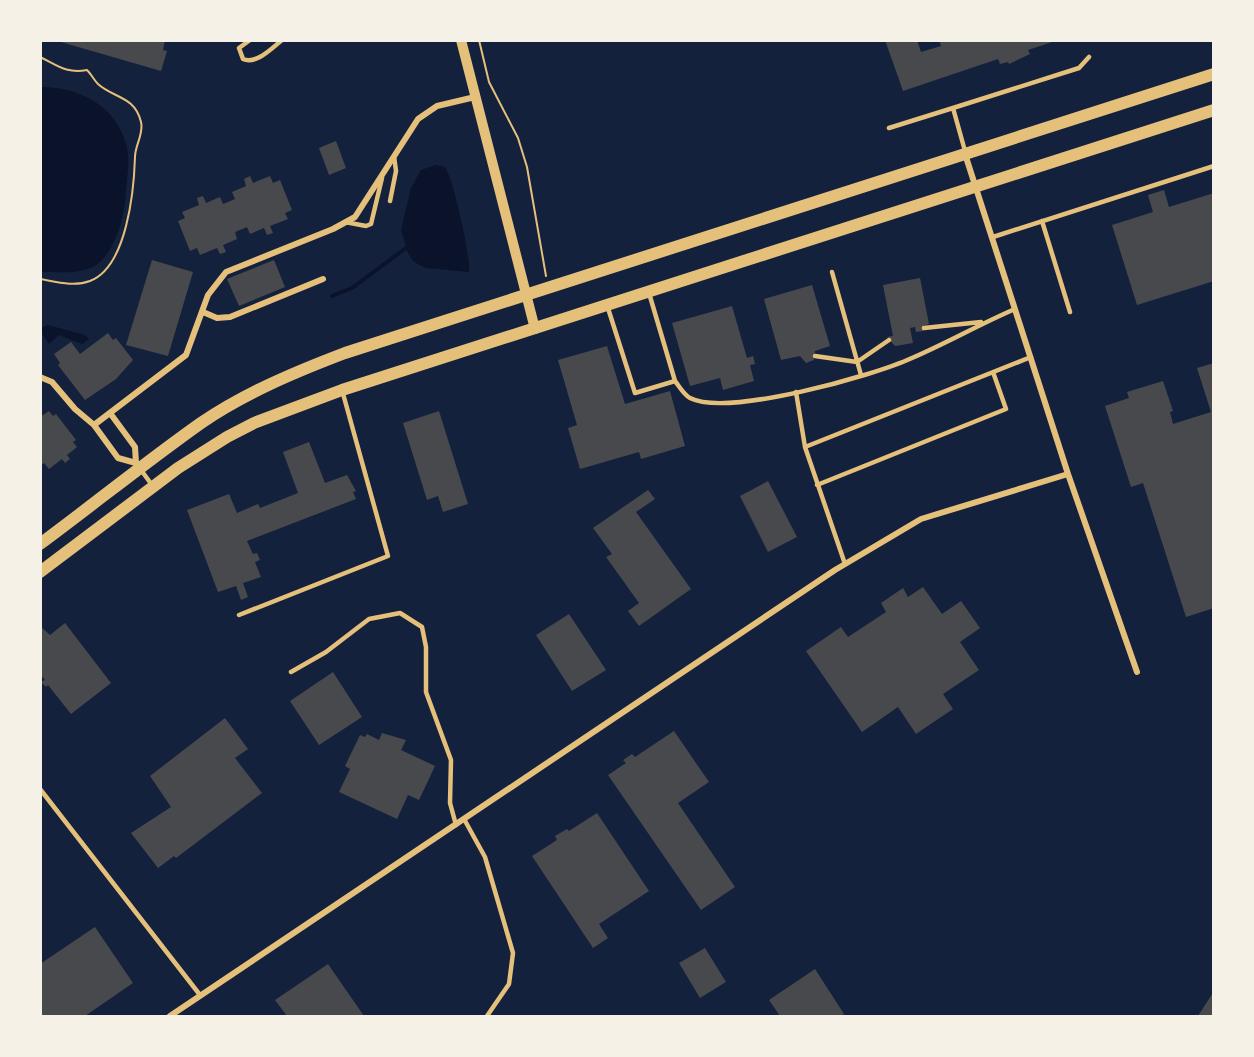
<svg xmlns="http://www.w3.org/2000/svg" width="1254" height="1057" viewBox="0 0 1254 1057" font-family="Montserrat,sans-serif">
<rect width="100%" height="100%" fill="#14213d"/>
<path fill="#0b132b" d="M 41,87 C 80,87 117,106 127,147 C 130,160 127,178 126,192 C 125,213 117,245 102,260 C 87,276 60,272 41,272 Z
M 436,165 L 445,167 C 453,178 471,257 469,272 L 425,268 L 413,261 L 408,253 L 401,230 L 411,188 L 421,170 Z
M 48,325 L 85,335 L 89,339 L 82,344 L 59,335 L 49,344 L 41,332 L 41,328 Z"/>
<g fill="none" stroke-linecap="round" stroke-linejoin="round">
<path stroke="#0b132b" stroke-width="4" d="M 332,296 L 352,288 L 406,248"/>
</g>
<path fill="#48494c" d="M 54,40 L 165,40 L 163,50 L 167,51 L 161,71 Z
M 885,40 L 917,40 L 921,52 L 941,46 L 939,40 L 1055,41 L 1028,50 L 1030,54 L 1009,64 L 1008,62 L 1000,64 L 998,59 L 903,91 Z
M 336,141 L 346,168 L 329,175 L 319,148 Z
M 250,176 L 253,183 L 270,176 L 273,183 L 280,180 L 292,210 L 285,213 L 288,219 L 270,226 L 273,233 L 267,235 L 264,228 L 250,234 L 247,227 L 235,232 L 237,239 L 223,245 L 226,252 L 220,254 L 217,248 L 200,255 L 197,248 L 190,251 L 178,221 L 185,218 L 182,212 L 199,205 L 197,198 L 203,196 L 206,203 L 220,197 L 223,204 L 235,199 L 232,192 L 246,186 L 244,179 Z
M 1164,190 L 1169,207 L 1214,193 L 1214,281 L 1137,305 L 1112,225 L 1153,212 L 1148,195 Z
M 152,260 L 193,272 L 168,356 L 126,345 Z
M 274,260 L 285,287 L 239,306 L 227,279 Z
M 920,278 L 929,324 L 923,326 L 924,331 L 916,332 L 915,327 L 910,328 L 913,343 L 895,346 L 887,337 L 893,336 L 883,285 Z
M 812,285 L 830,346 L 815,351 L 814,360 L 806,363 L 800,356 L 781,360 L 764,299 Z
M 732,306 L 747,358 L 753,356 L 755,364 L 750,365 L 754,381 L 723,390 L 720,378 L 690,386 L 672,323 Z
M 108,333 L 113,340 L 116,338 L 133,360 L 116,379 L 85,400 L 58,365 L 60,363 L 54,354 L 71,342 L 80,354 Z
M 607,346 L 625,404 L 670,391 L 685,446 L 641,459 L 639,452 L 580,469 L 568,428 L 577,425 L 558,360 Z
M 1214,363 L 1214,608 L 1186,617 L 1143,483 L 1131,487 L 1105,406 L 1129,398 L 1127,392 L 1163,381 L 1173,411 L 1170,412 L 1173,424 L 1211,412 L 1197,368 Z
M 49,411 L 53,416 L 56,414 L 76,440 L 73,442 L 77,447 L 67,455 L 70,459 L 65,463 L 62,459 L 49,469 L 44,463 L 40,466 L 40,417 Z
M 439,411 L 468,504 L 443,512 L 438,496 L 427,500 L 403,423 Z
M 309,442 L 325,483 L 347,475 L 356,491 L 353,492 L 356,499 L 247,541 L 253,554 L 257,553 L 260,560 L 255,562 L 261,577 L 243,583 L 248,597 L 241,600 L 236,586 L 218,592 L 187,510 L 229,494 L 237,513 L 258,504 L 260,508 L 298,493 L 283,452 Z
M 768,481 L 797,537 L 768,552 L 740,496 Z
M 648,490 L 655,499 L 636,512 L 691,589 L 639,626 L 628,611 L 639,603 L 606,557 L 612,554 L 593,528 Z
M 923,587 L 942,614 L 961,601 L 980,628 L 960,642 L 979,670 L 943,694 L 953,709 L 916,734 L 898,707 L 862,732 L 806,651 L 841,627 L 848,637 L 886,612 L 881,603 L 903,588 L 908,597 Z
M 569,614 L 606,670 L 572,691 L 536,635 Z
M 65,623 L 111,683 L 71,714 L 48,685 L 46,687 L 41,682 L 45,680 L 40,674 L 40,626 L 50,635 Z
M 333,672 L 362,717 L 319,745 L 290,701 Z
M 225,718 L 248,749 L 235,758 L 262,793 L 176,858 L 174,856 L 158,868 L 131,833 L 171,807 L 150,776 Z
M 674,731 L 709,782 L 678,803 L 735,887 L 701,910 L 608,775 L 626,763 L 623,760 L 632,754 L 635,757 Z
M 382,733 L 406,740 L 401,750 L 435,766 L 419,800 L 408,795 L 397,819 L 339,792 L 350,769 L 345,766 L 360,735 L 365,737 L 367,734 L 379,740 Z
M 597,813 L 649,891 L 599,924 L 608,938 L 593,948 L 532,856 L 557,840 L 555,836 L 567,829 L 569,831 Z
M 95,927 L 133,983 L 85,1016 L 40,1016 L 40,964 Z
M 705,948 L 726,982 L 700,998 L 679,963 Z
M 328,964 L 364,1016 L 287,1016 L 275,1000 Z
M 815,969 L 844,1014 L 840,1016 L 780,1016 L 769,1000 Z
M 1214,991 L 1214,1016 L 1198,1016 Z"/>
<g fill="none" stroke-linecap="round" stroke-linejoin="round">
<path stroke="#e5c07b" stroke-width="2" d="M 479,40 L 489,82 L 518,138 L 527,167 L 546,276
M 40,57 C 57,65 66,74 87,70 C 91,74 94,80 98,84 C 113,98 135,96 141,122 C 144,134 135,145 135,157 C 134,190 127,267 90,281 C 74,287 57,282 40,279"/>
<path stroke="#e5c07b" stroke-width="4.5" d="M 250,40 L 239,48 L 243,59 C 256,65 272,48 282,40
M 889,128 L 953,108
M 965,151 L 953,108 L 1079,68 L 1089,57
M 390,201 L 396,171 L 394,156
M 1042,221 L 1070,312
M 345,222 L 366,226 L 371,224 L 382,178
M 993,237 L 1214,166
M 832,272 L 861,375
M 607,305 L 635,393 L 675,381 L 649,293
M 924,328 L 981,322
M 815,356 L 857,362 L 889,340
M 675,381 C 679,386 684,395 690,398 C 727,417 873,376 912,358 C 947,343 980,324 1015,309
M 796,392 L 805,447 L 845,564
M 805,447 L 1031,357
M 141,470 L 152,485
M 817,485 L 1006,409 L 993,372
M 239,615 L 388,556 L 342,390
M 291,672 L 326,652 L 369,619 L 400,613 L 422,627 L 426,647 L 426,692 L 451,760 L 450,803 L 456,825
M 40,789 L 200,995
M 464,819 L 485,857 L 513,953 L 509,984 L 487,1016"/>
<path stroke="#e5c07b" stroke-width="6" d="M 965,154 L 1068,474 L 1137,672
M 203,312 L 217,318 L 230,317 L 323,279
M 40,377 L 52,382 L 75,409 L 94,425 L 118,458 L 136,463 L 135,447 L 110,413
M 94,425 L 186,355 L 208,295 L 226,272 L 333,229 L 355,217 L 418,119 L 437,106 L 475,97
M 170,1016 L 835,570 L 921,519 L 1068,474"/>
<path stroke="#e5c07b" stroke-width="10" d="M 461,40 L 535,329"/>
<path stroke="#e5c07b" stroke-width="12" d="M 40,544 C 94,504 146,462 201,423 C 245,393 295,372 345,353 L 1214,74
M 40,572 L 178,468 L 227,437 L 254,423 L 342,390 L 1214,110"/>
</g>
<rect width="1254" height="1057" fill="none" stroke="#f6f1e7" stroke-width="84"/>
</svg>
